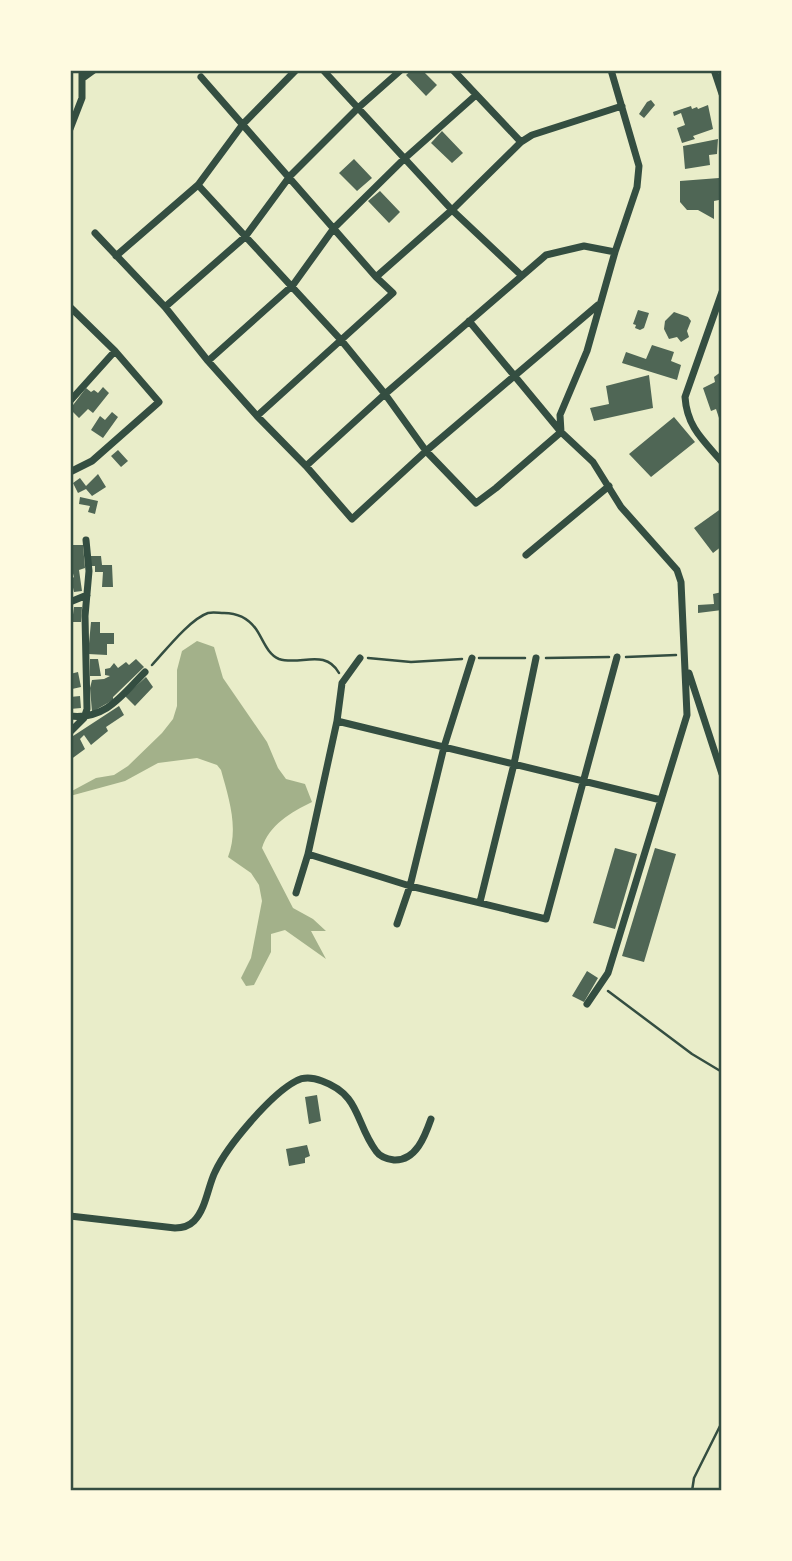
<svg xmlns="http://www.w3.org/2000/svg" width="792" height="1561" viewBox="0 0 792 1561" font-family="'PT Sans Narrow',sans-serif">
<rect width="100%" height="100%" fill="#e9edc9"/>
<path fill="#a3b18a" d="M 197,641 L 214,647 L 223,678 L 267,742 L 278,768 L 286,779 L 305,784 L 312,802 C 291,812 269,825 262,848 L 293,908 L 313,919 L 326,931 L 311,931 L 326,959 L 285,930 L 271,934 L 271,952 L 254,985 L 246,986 L 241,978 L 251,958 L 262,901 L 259,885 L 251,873 L 228,857 C 239,828 229,799 221,770 L 217,765 L 197,758 L 158,763 L 125,781 L 70,796 L 70,792 L 96,778 L 114,775 L 128,766 L 162,733 L 173,719 L 177,706 L 177,670 L 182,651 Z"/>
<path fill="#4f6655" d="M 412,70 L 422,70 L 437,85 L 426,96 L 406,75 Z
M 651,100 L 655,105 L 644,118 L 639,114 L 647,102 Z
M 708,105 L 713,129 L 693,136 L 695,139 L 682,143 L 677,128 L 685,125 L 681,113 L 674,116 L 673,112 L 691,106 L 692,109 L 697,107 L 698,109 Z
M 442,131 L 463,153 L 452,163 L 431,143 Z
M 718,139 L 717,154 L 709,155 L 710,165 L 685,169 L 683,146 Z
M 354,159 L 372,178 L 357,191 L 339,173 Z
M 719,178 L 719,200 L 714,201 L 714,219 L 698,210 L 687,210 L 680,202 L 680,181 Z
M 380,191 L 400,212 L 389,223 L 368,201 Z
M 638,310 L 649,313 L 644,328 L 640,330 L 635,328 L 636,325 L 633,324 Z
M 674,312 L 688,317 L 691,321 L 687,331 L 689,337 L 681,342 L 677,337 L 669,339 L 664,329 L 665,321 Z
M 652,345 L 674,352 L 671,361 L 681,365 L 677,380 L 622,363 L 626,352 L 646,359 Z
M 722,371 L 722,417 L 719,418 L 716,409 L 711,411 L 703,388 L 715,382 L 714,377 Z
M 649,375 L 653,408 L 594,421 L 590,408 L 609,404 L 606,386 Z
M 103,387 L 109,393 L 93,413 L 88,409 L 79,418 L 70,409 L 86,388 L 91,392 L 94,390 L 98,393 Z
M 112,412 L 118,417 L 103,438 L 91,430 L 100,416 L 105,420 Z
M 674,417 L 695,442 L 651,477 L 629,454 Z
M 118,450 L 128,461 L 121,467 L 111,456 Z
M 98,474 L 106,487 L 92,496 L 86,489 L 78,493 L 73,483 L 80,478 L 86,486 Z
M 80,497 L 98,501 L 95,514 L 88,512 L 90,506 L 79,504 Z
M 722,508 L 722,546 L 713,553 L 694,528 Z
M 70,545 L 83,545 L 85,568 L 79,570 L 82,591 L 74,592 L 71,579 L 74,577 L 70,563 Z
M 91,556 L 101,556 L 102,565 L 112,565 L 113,587 L 102,587 L 103,572 L 95,572 L 95,566 L 91,566 Z
M 722,592 L 722,610 L 698,613 L 698,605 L 714,604 L 713,594 Z
M 74,607 L 82,607 L 81,622 L 72,622 Z
M 91,622 L 100,622 L 100,633 L 114,633 L 114,644 L 107,644 L 107,655 L 88,654 Z
M 90,659 L 98,659 L 101,676 L 90,676 Z
M 136,659 L 144,667 L 113,697 L 113,700 L 92,712 L 90,688 L 92,680 L 104,679 L 110,676 L 105,675 L 105,669 L 110,668 L 114,663 L 118,668 L 126,662 L 129,665 Z
M 78,672 L 81,687 L 72,689 L 70,674 Z
M 146,677 L 153,687 L 135,706 L 125,696 Z
M 80,696 L 81,708 L 70,709 L 70,697 Z
M 119,706 L 124,715 L 106,727 L 108,731 L 91,745 L 84,735 L 80,739 L 85,749 L 70,760 L 70,738 Z
M 615,848 L 637,854 L 615,929 L 593,923 Z
M 655,848 L 676,854 L 644,962 L 622,956 Z
M 587,971 L 598,978 L 584,1002 L 572,996 Z
M 317,1095 L 321,1121 L 309,1124 L 305,1097 Z
M 307,1145 L 310,1156 L 305,1158 L 305,1163 L 289,1166 L 286,1149 Z"/>
<g fill="none" stroke-linecap="round" stroke-linejoin="round">
<path stroke="#344e41" stroke-width="2.5" d="M 626,657 L 676,655
M 368,658 L 411,662 L 462,659
M 479,658 L 525,658
M 546,658 L 609,657
M 152,665 C 165,651 190,619 208,613 C 213,612 219,613 224,613 C 238,613 248,618 256,629 C 263,639 267,654 279,659 C 300,666 325,648 339,673
M 608,991 L 692,1054 L 722,1072
M 692,1491 L 694,1478 L 722,1422"/>
<path stroke="#344e41" stroke-width="7" d="M 323,70 L 452,210 L 521,275
M 453,70 L 521,142
M 714,70 L 722,94
M 201,77 L 376,277
M 83,78 L 94,70
M 70,129 L 82,98 L 82,70
M 198,185 L 341,340 L 385,394 L 426,451 L 476,503 L 496,488 L 561,432 L 469,321
M 95,233 L 165,307 L 208,361 L 257,416 L 306,466 L 352,519 L 426,451 L 598,305
M 116,256 L 198,185 L 243,124 L 296,70
M 722,292 L 685,397 C 687,427 703,440 722,462
M 70,307 L 115,351 L 159,402 L 92,461 L 70,472
M 165,307 L 245,237 L 290,176 L 358,108 L 401,70
M 208,361 L 293,285 L 334,228 L 404,159 L 476,95
M 70,401 L 115,351
M 257,416 L 393,293 L 376,277 L 452,210 L 521,142 L 532,135 L 622,106
M 306,466 L 385,394 L 546,255 L 584,246 L 615,252
M 526,555 L 609,486
M 70,602 L 87,595
M 689,673 L 722,774
M 70,716 C 106,720 122,695 145,672
M 337,721 L 661,800
M 70,732 L 84,718 L 87,709 L 85,616 L 89,571 L 86,540
M 308,854 L 410,886 L 546,919 L 617,657
M 296,893 L 308,854 L 337,721 L 342,683 L 360,658
M 480,902 L 514,764 L 536,658
M 397,924 L 410,886 L 444,747 L 472,658
M 587,1004 L 608,973 L 687,715 L 681,582 L 677,570 L 621,507 L 593,462 L 561,432 L 560,415 L 587,351 L 615,252 L 637,187 L 639,166 L 611,70
M 70,1216 L 175,1228 C 182,1228 189,1226 194,1221 C 206,1209 208,1186 215,1172 C 227,1146 271,1094 296,1081 C 305,1076 314,1078 322,1081 C 361,1095 355,1123 376,1151 C 380,1157 387,1159 394,1160 C 416,1161 425,1136 431,1119"/>
</g>
<rect width="792" height="1561" fill="none" stroke="#fefae0" stroke-width="144"/>
<rect x="72" y="72" width="648" height="1417" fill="none" stroke="#344e41" stroke-width="2.5"/>
</svg>
